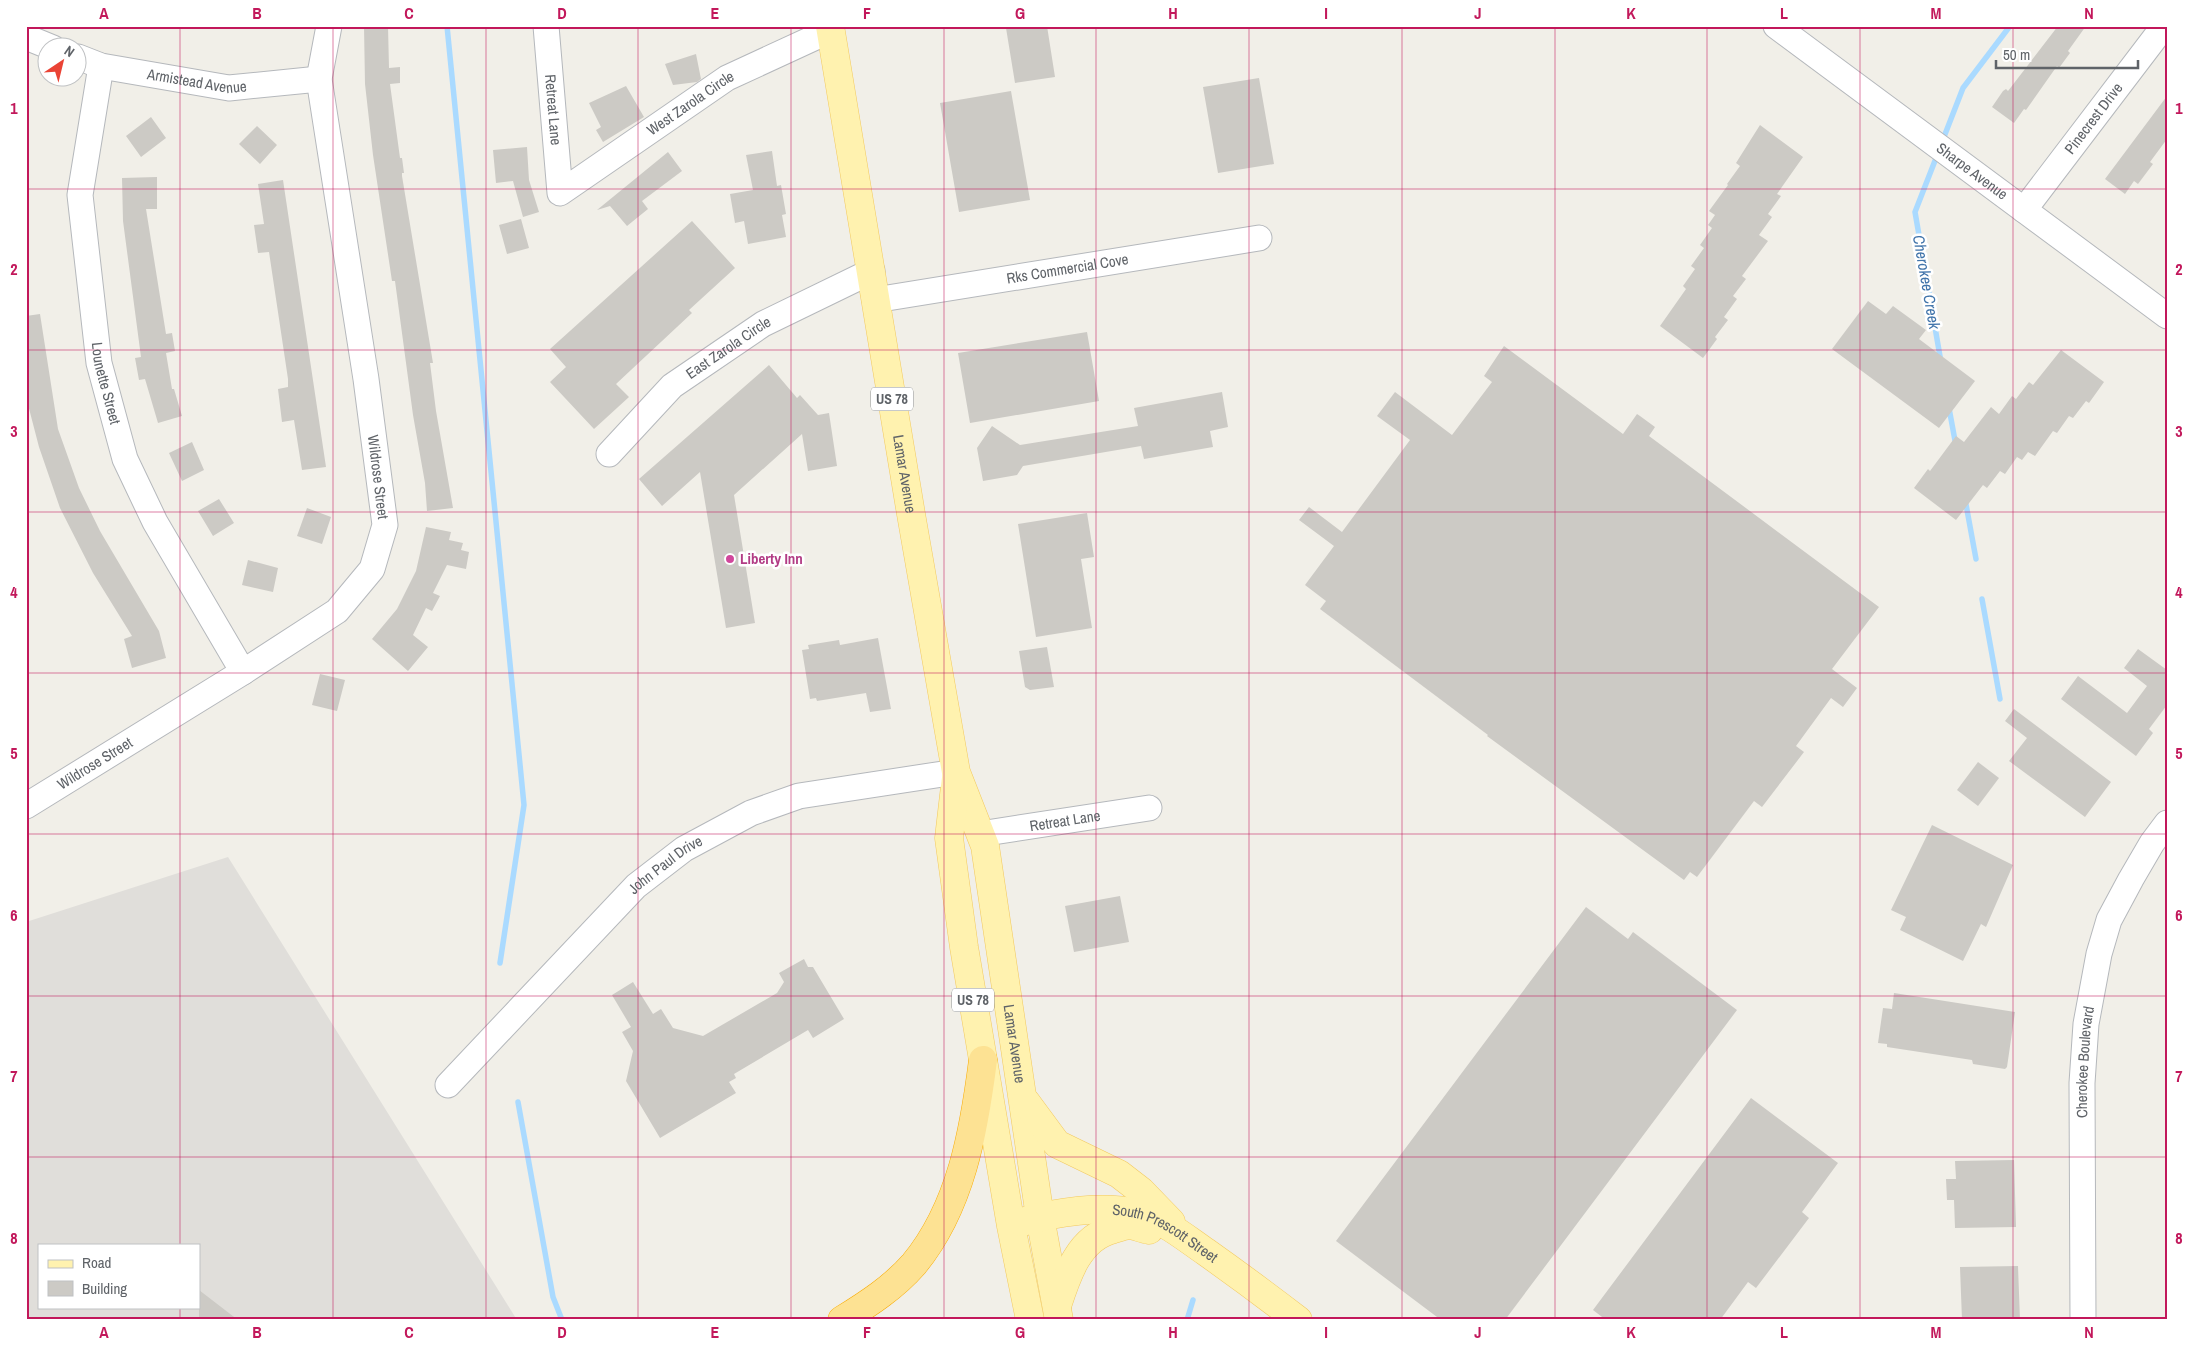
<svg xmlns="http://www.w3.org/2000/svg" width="2193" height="1346" viewBox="0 0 2193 1346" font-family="'Archivo Narrow',sans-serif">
<rect width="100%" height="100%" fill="#f1efe8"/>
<path fill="#e0deda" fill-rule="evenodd" d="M 228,857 L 517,1320 L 26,1320 L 26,922 ZM 39,1245 L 199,1245 L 199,1307 L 39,1307 Z"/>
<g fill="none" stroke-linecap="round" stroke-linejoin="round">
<path stroke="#aadaff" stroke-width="5.5" d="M 447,26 L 524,805 L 500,963
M 1942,142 L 1963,88 L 2010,26
M 1938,153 L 1915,212 L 1941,362
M 1949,408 L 1956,446
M 1965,499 L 1976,559
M 1982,599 L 2000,699
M 518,1102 L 553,1297 L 562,1320
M 1187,1320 L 1193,1300"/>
</g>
<path fill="#cccac5" d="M 364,26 L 388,26 L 389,68 L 400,67 L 400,83 L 390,84 L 400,158 L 402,158 L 404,173 L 402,173 L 402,176 L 433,363 L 430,363 L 436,411 L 453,508 L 427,511 L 425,483 L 413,415 L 395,281 L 392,281 L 373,155 L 365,84 Z
M 1018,26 L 1047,26 L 1055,77 L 1015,83 L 1006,28 Z
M 2058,26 L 2086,26 L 2068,51 L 2070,53 L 2059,68 L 2057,66 L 2026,110 L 2024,109 L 2014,123 L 1992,107 L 2003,91 L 2006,89 L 2008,91 Z
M 696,54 L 701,79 L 697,82 L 673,85 L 665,64 Z
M 1259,78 L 1274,164 L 1218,173 L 1203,87 Z
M 626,86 L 644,117 L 603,142 L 596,130 L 601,127 L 589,103 Z
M 1011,91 L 1030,200 L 959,212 L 940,103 Z
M 2167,96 L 2167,139 L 2150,162 L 2153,164 L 2138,184 L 2134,181 L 2125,194 L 2105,179 Z
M 151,117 L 166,138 L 141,157 L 126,136 Z
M 1760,125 L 1803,157 L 1777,194 L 1781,196 L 1768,214 L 1772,217 L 1759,235 L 1768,241 L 1742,276 L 1746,279 L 1733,296 L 1737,299 L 1724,317 L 1728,320 L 1715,337 L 1717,339 L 1703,358 L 1660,326 L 1686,289 L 1683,286 L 1695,269 L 1691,266 L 1704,248 L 1700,245 L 1712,228 L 1708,225 L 1715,215 L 1709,211 L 1728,185 L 1727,184 L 1740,166 L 1736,163 Z
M 257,126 L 277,145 L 260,164 L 239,144 Z
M 527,147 L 529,180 L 539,212 L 523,217 L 513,181 L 496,183 L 493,150 Z
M 772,151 L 777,186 L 781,185 L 786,214 L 782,215 L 786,237 L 748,244 L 744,221 L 735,223 L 730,194 L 753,190 L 746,155 Z
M 668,152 L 682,171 L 642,201 L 648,209 L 627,226 L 610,206 L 597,210 Z
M 157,177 L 157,209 L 146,209 L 166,334 L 172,333 L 175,351 L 166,353 L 172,389 L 174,389 L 182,416 L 158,423 L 145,379 L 139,380 L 135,358 L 141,357 L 123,221 L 122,178 Z
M 283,180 L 326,467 L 302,470 L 294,420 L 282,422 L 278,389 L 288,387 L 288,379 L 269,252 L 258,253 L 254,225 L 264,224 L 258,184 Z
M 521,219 L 529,248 L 507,254 L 499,225 Z
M 692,221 L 735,268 L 689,310 L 692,313 L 616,384 L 629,397 L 594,429 L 550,382 L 566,367 L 550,349 Z
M 1868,301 L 1886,314 L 1893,306 L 1926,330 L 1919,339 L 1975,381 L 1939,428 L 1832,349 Z
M 40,314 L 58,429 L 79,488 L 100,531 L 159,631 L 166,658 L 132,668 L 124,639 L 132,636 L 93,573 L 60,508 L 39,447 L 26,397 L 26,316 Z
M 1087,332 L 1099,401 L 970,423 L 958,353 Z
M 1504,346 L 1623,434 L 1637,414 L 1640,416 L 1655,427 L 1649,436 L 1879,607 L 1832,669 L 1857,688 L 1843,707 L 1831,698 L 1796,746 L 1804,752 L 1762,807 L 1754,801 L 1697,877 L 1690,872 L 1684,880 L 1487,736 L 1488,735 L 1320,609 L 1326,601 L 1305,585 L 1334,546 L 1299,520 L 1309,507 L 1342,532 L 1410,440 L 1377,416 L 1395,392 L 1452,435 L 1492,382 L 1484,376 Z
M 2061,350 L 2104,382 L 2089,403 L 2086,401 L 2073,418 L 2069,416 L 2057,433 L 2053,431 L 2035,456 L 2028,452 L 2022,460 L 2017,457 L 2005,474 L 2000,471 L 1987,488 L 1983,485 L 1956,520 L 1914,488 L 1928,469 L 1930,471 L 1956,436 L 1964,442 L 1991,407 L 1999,414 L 2012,396 L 2016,399 L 2029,382 L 2033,385 Z
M 769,365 L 797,398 L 800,395 L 818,415 L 829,413 L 837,466 L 808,471 L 802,434 L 734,495 L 755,623 L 726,628 L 700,472 L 662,506 L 639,479 Z
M 1222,392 L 1228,427 L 1210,431 L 1213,447 L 1144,459 L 1141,446 L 1023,466 L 1017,475 L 983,481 L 977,448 L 992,426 L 1020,445 L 1138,426 L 1134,408 Z
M 192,442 L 204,470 L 182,481 L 169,453 Z
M 219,499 L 234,523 L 213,536 L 198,511 Z
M 307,508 L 331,517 L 322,544 L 297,536 Z
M 1087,513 L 1094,557 L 1081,559 L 1092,628 L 1036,637 L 1018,524 Z
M 426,527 L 451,532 L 449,540 L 463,543 L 461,550 L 469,552 L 466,569 L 447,565 L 433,593 L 440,596 L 432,611 L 426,608 L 413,635 L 428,647 L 408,671 L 372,639 L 397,609 L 416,571 Z
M 248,560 L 278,568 L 273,592 L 242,585 Z
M 878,638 L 891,709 L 870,712 L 866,693 L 817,701 L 816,698 L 810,699 L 802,650 L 809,649 L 808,645 L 839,640 L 840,645 Z
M 1047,647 L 1054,687 L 1030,690 L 1025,687 L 1019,651 Z
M 2138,649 L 2167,670 L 2167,705 L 2149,729 L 2153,733 L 2136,756 L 2061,699 L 2078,676 L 2127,713 L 2147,686 L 2124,668 Z
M 320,674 L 345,680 L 337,711 L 312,705 Z
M 2014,709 L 2111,782 L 2085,817 L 2009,761 L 2027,738 L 2005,721 Z
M 1978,762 L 1999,778 L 1978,806 L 1957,790 Z
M 1932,825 L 2013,865 L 1986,927 L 1981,924 L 1963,961 L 1900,930 L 1906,917 L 1891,910 Z
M 1120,896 L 1129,942 L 1074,952 L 1065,906 Z
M 1586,907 L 1628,939 L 1633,932 L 1737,1010 L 1505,1320 L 1441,1320 L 1336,1241 Z
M 804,959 L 808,967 L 813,967 L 844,1019 L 813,1038 L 808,1030 L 734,1074 L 736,1078 L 729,1082 L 736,1093 L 660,1138 L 626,1081 L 633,1051 L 622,1032 L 631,1027 L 612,995 L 633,982 L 653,1014 L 661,1009 L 673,1028 L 703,1036 L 777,993 L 784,982 L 779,973 Z
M 1894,993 L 2015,1012 L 2007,1067 L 2005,1069 L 1973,1064 L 1972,1060 L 1887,1047 L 1887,1044 L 1878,1043 L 1883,1008 L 1892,1009 Z
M 1751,1098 L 1838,1163 L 1802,1212 L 1809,1218 L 1756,1288 L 1748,1282 L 1720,1320 L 1606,1320 L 1593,1310 Z
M 2014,1160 L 2016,1227 L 1955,1228 L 1954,1200 L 1947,1200 L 1946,1179 L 1956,1179 L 1955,1161 Z
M 2018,1266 L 2020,1320 L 1962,1320 L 1960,1267 Z
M 199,1290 L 238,1320 L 199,1320 Z"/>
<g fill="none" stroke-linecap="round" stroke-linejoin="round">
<defs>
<g id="minor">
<path id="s1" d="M 546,26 L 560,193 L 727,78 L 831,30"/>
<path id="s2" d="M 1776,26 L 2167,316"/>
<path d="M 26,37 L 53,48"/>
<path id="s3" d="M 78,57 L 101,66 L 229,88 L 319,79"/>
<path id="s4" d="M 101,66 L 80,195 L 99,363 L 125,459 L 155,522 L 243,672"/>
<path id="s5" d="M 2024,210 L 2164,26"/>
<path id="s6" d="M 875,300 L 1259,238"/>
<path id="s7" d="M 609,454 L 672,386 L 763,324 L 872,271"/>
<path id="s8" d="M 26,806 L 243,672 L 337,611 L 372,569 L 385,525 L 366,379 L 319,79 L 329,26"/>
<path id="s9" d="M 980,834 L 1149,808"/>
<path id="s10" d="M 448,1085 L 636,886 L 684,849 L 751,813 L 799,796 L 956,772"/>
<path id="s11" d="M 2083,1320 L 2082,1083 L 2086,1024 L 2099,954 L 2109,920 L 2131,879 L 2152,843 L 2167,823"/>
</g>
<g id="major">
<path id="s12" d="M 830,26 L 911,514 L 956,772 L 985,846 L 1040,1217 L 1059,1320"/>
<path d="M 956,778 L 949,838 L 964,947 L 1011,1226 L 1030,1320"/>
<path d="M 1026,1102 L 1057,1144 L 1119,1174 L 1141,1191 L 1171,1222"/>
<path id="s13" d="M 1022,1222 C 1055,1212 1103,1205 1136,1213 C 1162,1218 1184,1237 1206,1252 C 1237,1274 1268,1297 1298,1320"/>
<path d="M 1057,1306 C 1067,1275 1079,1237 1114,1229 C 1119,1228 1125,1225 1130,1225 C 1136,1226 1143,1229 1149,1230"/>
</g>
<path id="highway" d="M 842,1320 C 868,1304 894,1287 914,1264 C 961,1207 974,1131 983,1060"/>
</defs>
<use href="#minor" stroke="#b5b8bc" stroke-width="27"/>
<use href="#major" stroke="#f2c960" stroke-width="29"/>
<use href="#highway" stroke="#f9ab00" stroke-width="29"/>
<use href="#minor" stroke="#fff" stroke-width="25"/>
<use href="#major" stroke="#fff2af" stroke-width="28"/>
<use href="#highway" stroke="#fde293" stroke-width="28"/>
</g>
<path fill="none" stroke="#c2185b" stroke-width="1" stroke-opacity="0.55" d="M 180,26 L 180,1245M 333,26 L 333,1320M 486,26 L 486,1320M 638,26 L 638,1320M 791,26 L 791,1320M 944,26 L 944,1320M 1096,26 L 1096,1320M 1249,26 L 1249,1320M 1402,26 L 1402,1320M 1555,26 L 1555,1320M 1707,26 L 1707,1320M 1860,26 L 1860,1320M 2013,26 L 2013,1320M 26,189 L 2167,189M 26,350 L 2167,350M 26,512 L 2167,512M 26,673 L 2167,673M 26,834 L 2167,834M 26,996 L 2167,996M 26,1157 L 2167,1157M 180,1307 L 180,1320"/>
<circle fill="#d1479c" stroke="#fff" stroke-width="2" cx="730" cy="559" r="5"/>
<g text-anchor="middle" stroke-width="5" stroke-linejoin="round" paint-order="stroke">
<g fill="#fff" stroke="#8f9295" stroke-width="1">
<rect x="871" y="387.5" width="42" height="23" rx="4"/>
<rect x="952" y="988.5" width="42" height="23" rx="4"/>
</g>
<g font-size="14" font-weight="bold" fill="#5f6368">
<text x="892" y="404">US 78</text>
<text x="973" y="1005">US 78</text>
</g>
<g font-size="15" fill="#5f6368" stroke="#fff">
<text dy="5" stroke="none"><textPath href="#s3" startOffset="122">Armistead Avenue</textPath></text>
<text dy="5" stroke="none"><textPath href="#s1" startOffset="326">West Zarola Circle</textPath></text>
<text dy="5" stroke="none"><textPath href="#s1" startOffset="84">Retreat Lane</textPath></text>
<text dy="5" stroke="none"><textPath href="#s5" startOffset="115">Pinecrest Drive</textPath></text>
<text dy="5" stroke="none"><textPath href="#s2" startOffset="244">Sharpe Avenue</textPath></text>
<text dy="5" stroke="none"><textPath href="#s6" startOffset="195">Rks Commercial Cove</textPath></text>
<text dy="5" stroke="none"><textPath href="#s7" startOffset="161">East Zarola Circle</textPath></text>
<text dy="5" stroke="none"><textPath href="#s4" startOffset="321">Lounette Street</textPath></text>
<text dy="5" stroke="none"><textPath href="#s12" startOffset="454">Lamar Avenue</textPath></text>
<text transform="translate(378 477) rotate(83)" y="5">Wildrose Street</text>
<text dy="5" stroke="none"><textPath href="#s8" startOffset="81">Wildrose Street</textPath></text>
<text dy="5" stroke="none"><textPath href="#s9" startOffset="86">Retreat Lane</textPath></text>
<text dy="5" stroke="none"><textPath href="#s10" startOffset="310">John Paul Drive</textPath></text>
<text dy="5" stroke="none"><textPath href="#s12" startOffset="1036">Lamar Avenue</textPath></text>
<text dy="5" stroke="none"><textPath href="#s11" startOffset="258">Cherokee Boulevard</textPath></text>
<text dy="5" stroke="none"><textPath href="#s13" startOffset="150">South Prescott Street</textPath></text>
</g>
<g font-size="15" font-weight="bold" fill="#b23c85" stroke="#fff" text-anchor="start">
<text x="740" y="564">Liberty Inn</text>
</g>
<g font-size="16" font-style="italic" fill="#4174aa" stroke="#fff">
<text transform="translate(1927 282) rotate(80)" y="6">Cherokee Creek</text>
</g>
</g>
<rect width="2193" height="1346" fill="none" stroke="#ffffff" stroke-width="55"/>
<rect x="38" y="1244" width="162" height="65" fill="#ffffff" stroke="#bfc1c3"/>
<rect x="48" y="1260" width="25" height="8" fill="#fff2af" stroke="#bfc1c3"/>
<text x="82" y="1268" font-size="15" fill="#5f6368">Road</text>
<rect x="48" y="1281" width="25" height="15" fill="#cccac5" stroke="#bfc1c3"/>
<text x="82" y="1294" font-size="15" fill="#5f6368">Building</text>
<g transform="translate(62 62) rotate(35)"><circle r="24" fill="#ffffff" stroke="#bfc1c3"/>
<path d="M0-4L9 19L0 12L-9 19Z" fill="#ea4335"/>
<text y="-8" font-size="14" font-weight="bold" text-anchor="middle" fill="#5f6368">N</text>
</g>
<path d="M1996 60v8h142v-8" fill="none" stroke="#5f6368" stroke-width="2.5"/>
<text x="2003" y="60" font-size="15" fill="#5f6368" stroke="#ffffff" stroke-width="4" paint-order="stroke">50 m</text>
<rect x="28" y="28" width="2138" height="1290" fill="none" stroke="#c2185b" stroke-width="2"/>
<g font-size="16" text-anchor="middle" font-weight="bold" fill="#c2185b">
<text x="104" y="19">A</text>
<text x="257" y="19">B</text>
<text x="409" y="19">C</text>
<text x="562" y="19">D</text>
<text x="715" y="19">E</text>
<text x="867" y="19">F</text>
<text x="1020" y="19">G</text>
<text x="1173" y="19">H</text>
<text x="1326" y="19">I</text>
<text x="1478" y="19">J</text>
<text x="1631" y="19">K</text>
<text x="1784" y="19">L</text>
<text x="1936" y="19">M</text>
<text x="2089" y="19">N</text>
<text x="14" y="114">1</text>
<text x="2179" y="114">1</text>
<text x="14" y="275">2</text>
<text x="2179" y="275">2</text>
<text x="14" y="437">3</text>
<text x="2179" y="437">3</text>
<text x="14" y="598">4</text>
<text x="2179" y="598">4</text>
<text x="14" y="759">5</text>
<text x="2179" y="759">5</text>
<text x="14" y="921">6</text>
<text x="2179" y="921">6</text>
<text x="14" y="1082">7</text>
<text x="2179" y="1082">7</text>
<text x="14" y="1244">8</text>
<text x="2179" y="1244">8</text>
<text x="104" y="1338">A</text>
<text x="257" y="1338">B</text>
<text x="409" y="1338">C</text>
<text x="562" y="1338">D</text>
<text x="715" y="1338">E</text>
<text x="867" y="1338">F</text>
<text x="1020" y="1338">G</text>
<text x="1173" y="1338">H</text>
<text x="1326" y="1338">I</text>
<text x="1478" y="1338">J</text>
<text x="1631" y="1338">K</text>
<text x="1784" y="1338">L</text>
<text x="1936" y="1338">M</text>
<text x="2089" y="1338">N</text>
</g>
</svg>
